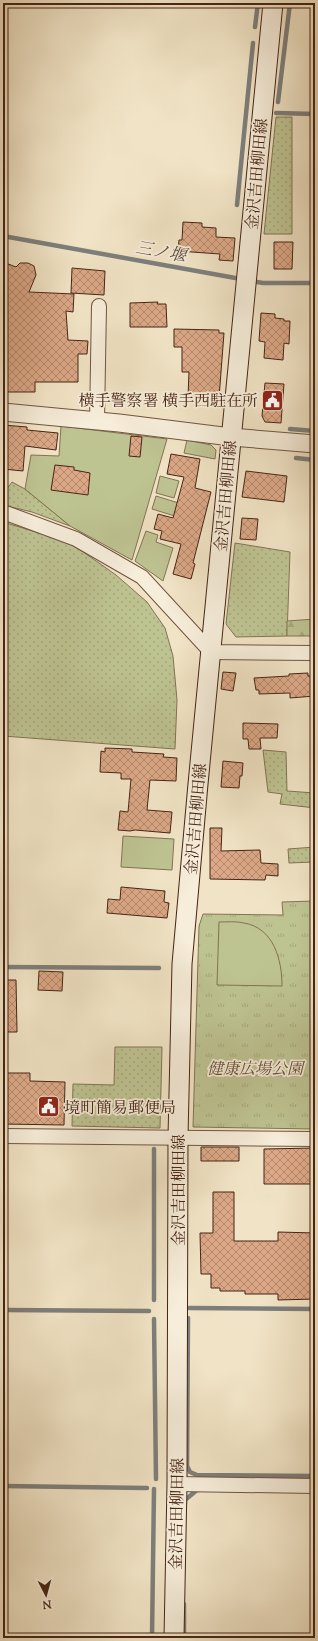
<svg xmlns="http://www.w3.org/2000/svg" width="318" height="1641" viewBox="0 0 318 1641" font-family="'Sorts Mill Goudy','Noto Serif JP',serif">
<defs>
<pattern id="grass-dots" width="8" height="8" patternUnits="userSpaceOnUse"><rect width="8" height="8" fill="#bec392"/><path d="M2 2h.1M6 6h.1" fill="none" stroke="#a5a77d" stroke-width="1.8" stroke-linecap="round"/></pattern>
<pattern id="forest-firs" width="22" height="20" patternUnits="userSpaceOnUse"><rect width="22" height="20" fill="#bec392"/><path d="M5 1l3.5 6h-7zM16 11l3.5 6h-7z" fill="#a5a77d"/></pattern>
<pattern id="park-tufts" width="24" height="20" patternUnits="userSpaceOnUse"><rect width="24" height="20" fill="#bec392"/><path d="M3 7l-1-3M5 7V3M7 7l1-3M15 17l-1-3M17 17v-4M19 17l1-3" fill="none" stroke="#a5a77d"/></pattern>
<pattern id="building-cross-hatch" width="8" height="8" patternUnits="userSpaceOnUse"><rect width="8" height="8" fill="#dca887"/><path d="M0 0l8 8M0 8l8-8" fill="none" stroke="#b4896d"/></pattern>
</defs>
<rect width="100%" height="100%" fill="#f1e4c6"/>
<filter id="stains"><feTurbulence type="fractalNoise" baseFrequency=".005" numOctaves="4"/><feColorMatrix values="0 0 0 0 .2 0 0 0 0 .09 0 0 0 0 .02 0 0 0 .5 -.17"/></filter>
<radialGradient id="worn" r=".72"><stop offset=".6" stop-color="#630" stop-opacity="0"/><stop offset="1" stop-color="#630" stop-opacity=".3"/></radialGradient>
<path fill="url(#grass-dots)" stroke="#827453" d="M 276,117 L 292,117 L 292,234 L 264,234 Z
M 12,482 L 25,489 L 70,526 L 32,512 L 3,505 L 3,494 Z
M 3,522 L 69,542 L 116,575 L 147,602 L 165,628 L 173,656 L 177,700 L 175,749 L 3,736 Z
M 235,543 L 290,552 L 287,636 L 236,637 L 226,624 Z
M 263,750 L 286,752 L 287,791 L 315,793 L 315,808 L 280,804 L 282,794 L 268,792 Z
M 315,847 L 315,862 L 289,863 L 288,849 Z
M 115,1047 L 162,1047 L 160,1128 L 72,1126 L 73,1084 L 114,1085 Z"/>
<path fill="url(#forest-firs)" stroke="#827453" d="M 315,619 L 315,636 L 287,636 L 287,621 Z"/>
<path fill="url(#park-tufts)" stroke="#827453" d="M 315,901 L 315,1129 L 193,1127 L 199,926 L 203,914 L 283,915 L 282,902 Z"/>
<path fill="#bec392" stroke="#827453" d="M 61,426 L 167,439 L 132,560 L 70,526 L 25,489 L 31,455 L 59,456 Z
M 187,440 L 211,445 L 216,450 L 215,459 L 184,453 Z
M 160,476 L 179,481 L 174,498 L 156,493 Z
M 156,496 L 182,504 L 178,517 L 152,509 Z
M 146,531 L 158,535 L 156,542 L 173,548 L 163,581 L 135,561 Z
M 123,836 L 174,839 L 172,870 L 121,867 Z
M 219,922 C 227,922 236,921 244,923 C 274,928 282,960 282,986 L 217,985 Z"/>
<g fill="none" stroke-linecap="round" stroke-linejoin="round">
<path stroke="#7d7f7c" stroke-width="4.5" d="M 255,27 L 258,3
M 278,102 L 290,3
M 276,113 L 315,114
M 237,205 L 253,43
M 3,236 L 241,279
M 251,281 L 263,283 L 315,283
M 290,429 L 315,431
M 296,458 L 315,460
M 3,967 L 159,968
M 154,1300 L 154,1149
M 189,1308 L 315,1309
M 3,1310 L 149,1311
M 188,1318 L 187,1466 L 190,1472 L 197,1475 L 315,1476
M 154,1319 L 156,1479
M 3,1486 L 147,1488
M 185,1504 L 185,1500 L 197,1490 L 199,1490
M 152,1638 L 154,1489
M 184,1638 L 184,1604"/>
</g>
<path fill="url(#building-cross-hatch)" stroke="#472414" d="M 183,222 L 202,223 L 202,227 L 216,228 L 216,237 L 235,238 L 233,261 L 219,260 L 220,254 L 178,251 L 179,240 L 182,240 Z
M 274,242 L 293,242 L 292,269 L 274,269 Z
M 3,262 L 16,267 L 20,263 L 28,263 L 34,266 L 36,275 L 29,292 L 74,294 L 73,312 L 66,311 L 68,340 L 88,341 L 87,354 L 78,354 L 78,382 L 35,382 L 35,392 L 3,392 Z
M 72,268 L 105,271 L 104,295 L 71,293 Z
M 158,302 L 157,304 L 166,304 L 167,327 L 130,327 L 130,303 Z
M 261,313 L 275,314 L 275,318 L 284,319 L 284,321 L 290,321 L 289,344 L 284,343 L 283,360 L 264,358 L 265,342 L 259,341 Z
M 174,329 L 219,330 L 219,333 L 224,333 L 219,398 L 188,397 L 189,372 L 182,372 L 182,347 L 174,347 Z
M 265,383 L 284,384 L 281,423 L 265,422 L 262,416 Z
M 3,425 L 27,427 L 27,430 L 58,433 L 56,450 L 25,446 L 23,471 L 3,469 Z
M 131,436 L 142,437 L 140,457 L 129,456 Z
M 171,454 L 200,459 L 195,488 L 211,492 L 193,563 L 195,564 L 191,579 L 173,574 L 181,544 L 160,539 L 162,531 L 154,529 L 158,514 L 173,518 L 184,477 L 167,474 Z
M 55,465 L 74,467 L 74,470 L 90,473 L 88,495 L 51,490 Z
M 246,471 L 287,476 L 284,502 L 242,497 Z
M 242,518 L 258,519 L 256,540 L 240,539 Z
M 223,672 L 236,673 L 233,691 L 221,689 Z
M 308,673 L 308,676 L 315,676 L 315,696 L 290,698 L 290,693 L 259,694 L 259,690 L 256,690 L 254,678 L 289,676 L 289,674 Z
M 243,723 L 278,724 L 277,738 L 260,738 L 261,749 L 249,749 L 248,739 L 243,739 Z
M 105,748 L 132,749 L 132,752 L 164,754 L 163,757 L 177,758 L 176,781 L 150,780 L 147,810 L 172,812 L 170,833 L 135,830 L 130,831 L 118,830 L 120,811 L 128,812 L 131,779 L 121,779 L 121,773 L 100,772 L 101,751 L 105,752 Z
M 223,761 L 243,763 L 242,776 L 240,776 L 239,788 L 221,787 Z
M 210,828 L 222,828 L 221,851 L 260,850 L 261,863 L 278,864 L 278,876 L 266,875 L 265,880 L 210,879 Z
M 121,887 L 165,891 L 164,902 L 169,903 L 167,918 L 107,913 L 108,899 L 120,900 Z
M 39,971 L 63,972 L 62,991 L 38,990 Z
M 3,980 L 16,980 L 17,1032 L 3,1032 Z
M 3,1073 L 30,1073 L 30,1081 L 65,1082 L 64,1125 L 3,1124 Z
M 201,1147 L 239,1147 L 239,1161 L 201,1161 Z
M 315,1148 L 315,1184 L 264,1184 L 264,1149 Z
M 213,1192 L 234,1192 L 234,1241 L 278,1241 L 278,1232 L 315,1233 L 315,1299 L 278,1300 L 278,1294 L 245,1294 L 245,1291 L 220,1291 L 220,1288 L 211,1288 L 211,1274 L 201,1274 L 200,1233 L 213,1233 Z"/>
<g fill="none" stroke-linecap="round" stroke-linejoin="round">
<defs>
<path id="minor" d="M 97,421 L 99,306
M 3,512 L 76,539 L 142,577 L 211,652 L 315,653
M 3,1136 L 315,1139
M 177,1484 L 315,1486"/>
<path id="tertiary" d="M 3,412 L 119,423 L 231,437 L 315,444"/>
<path id="secondary" d="M 174,1638 L 177,1484 L 178,1137 L 182,964 L 198,784 L 273,3"/>
</defs>
<use href="#minor" stroke="#725440" stroke-width="16"/>
<use href="#tertiary" stroke="#725440" stroke-width="19"/>
<use href="#secondary" stroke="#472414" stroke-width="21"/>
<use href="#minor" stroke="#f6edda" stroke-width="14"/>
<use href="#tertiary" stroke="#f6edda" stroke-width="17"/>
<use href="#secondary" stroke="#f6edda" stroke-width="19"/>
</g>
<defs>
<symbol id="civic-square" viewBox="-11 -11 22 22"><rect x="-9" y="-9" width="18" height="18" rx="4" fill="#8f2418" stroke="#f6edda"/><path d="M-.6-6.5H3V-4.5H.6V-3L4-1V1h2V6H-6V1h2V-1L-.6-3ZM-1.2 2.5V6h2.4V2.5Z" fill="#fff"/></symbol>
</defs>
<g fill-rule="evenodd">
<use href="#civic-square" x="260" y="388" width="25" height="25"/>
<use href="#civic-square" x="36" y="1094" width="25" height="25"/>
</g>
<g text-anchor="middle" stroke-width="3.5" stroke-linejoin="round" paint-order="stroke">
<g font-size="16" fill="#472414" stroke="#f6edda">
<text transform="translate(256 174) rotate(-85)" y="6">金沢吉田柳田線</text>
<text transform="translate(225 496) rotate(-85)" y="6">金沢吉田柳田線</text>
<text transform="translate(195 819) rotate(-85)" y="6">金沢吉田柳田線</text>
<text transform="translate(178 1190) rotate(-90)" y="6">金沢吉田柳田線</text>
<text transform="translate(176 1514) rotate(-89)" y="6">金沢吉田柳田線</text>
</g>
<g font-size="16" fill="#472414" stroke="#f6edda" text-anchor="end">
<text x="258" y="406">横手警察署 横手西駐在所</text>
<text x="64" y="1113" text-anchor="start">境町簡易郵便局</text>
</g>
<g font-size="16" font-style="italic" fill="#654c34" stroke="#f6edda">
<text x="255" y="1074">健康広場公園</text>
</g>
<g font-size="17" font-style="italic" fill="#5e4a3f" stroke="#f6edda">
<text transform="translate(161 251) rotate(10)" y="6">三ノ堰</text>
</g>
</g>
<rect width="318" height="1641" fill="none" stroke="#f1e4c6" stroke-width="16"/>
<rect x="4" y="4" width="310" height="1633" fill="none" stroke="#472414" stroke-width="2"/>
<rect x="8" y="8" width="302" height="1625" fill="none" stroke="#472414"/>
<g transform="translate(46 1595) rotate(174)" stroke="#f6edda" stroke-width="3" paint-order="stroke">
<path d="M0-3L7 15L0 10L-7 15Z" fill="#472414"/>
<text y="-6" font-size="11" font-weight="bold" text-anchor="middle" fill="#472414">N</text>
</g>
<rect width="100%" height="100%" filter="url(#stains)"/>
<rect width="100%" height="100%" fill="url(#worn)"/>
</svg>
